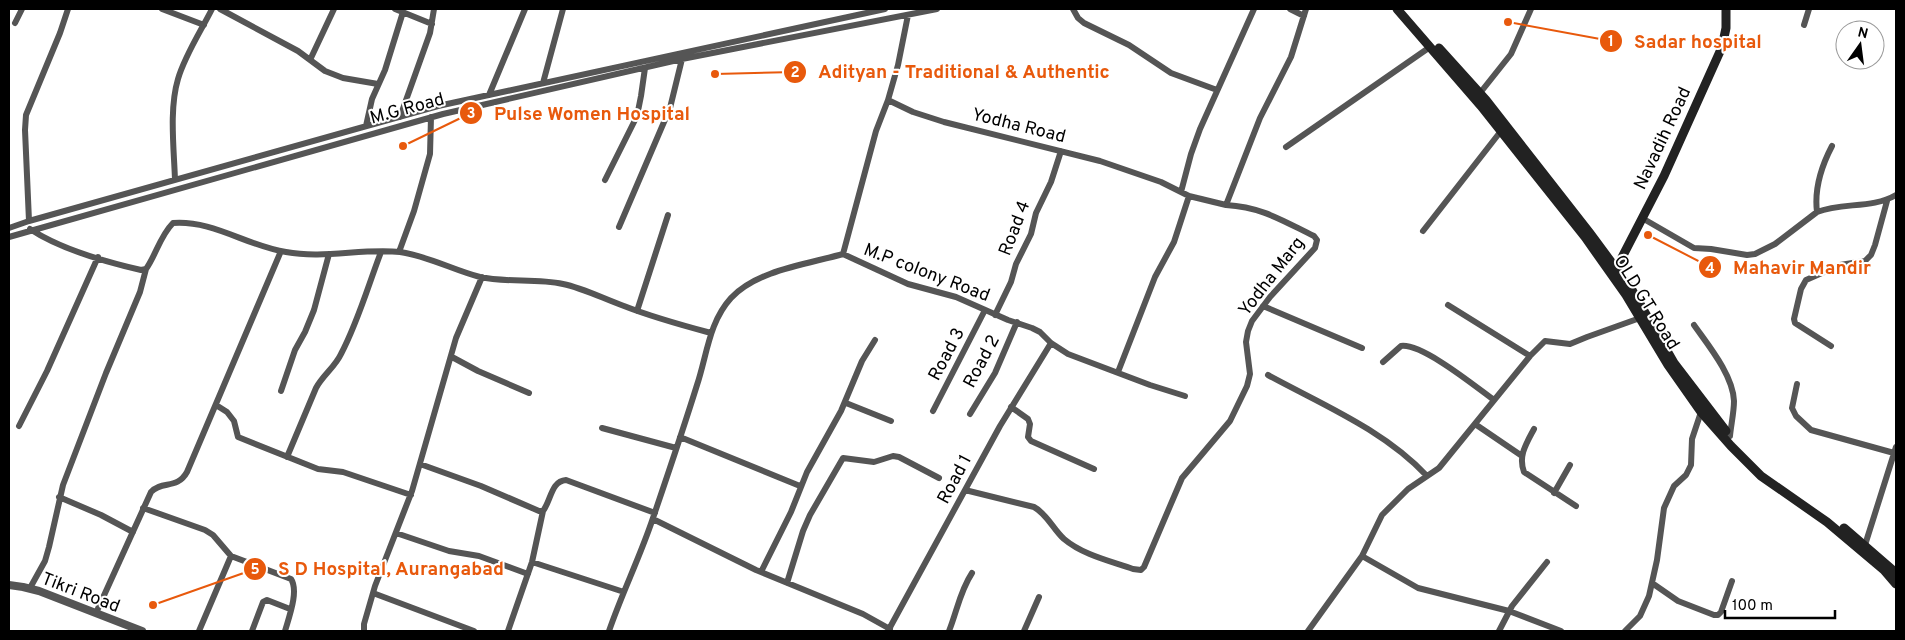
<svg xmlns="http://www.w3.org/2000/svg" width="1905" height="640" viewBox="0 0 1905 640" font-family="Overpass,sans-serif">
<rect width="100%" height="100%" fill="#fff"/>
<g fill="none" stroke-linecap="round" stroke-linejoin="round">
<path stroke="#555" stroke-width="6" d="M 162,9 L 204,25
M 220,9 L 298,51 L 325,71 L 343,78 L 378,84
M 395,9 L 432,24
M 1073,9 L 1078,18 L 1084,23 L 1129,45 L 1171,73 L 1217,90
M 1290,9 L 1304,16
M 908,15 L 898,65 L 888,100 L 913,112 L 944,122 L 1100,161 L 1161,182 L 1189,196 L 1226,205
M 15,23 L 22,9
M 1804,25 L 1809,9
M 310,60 L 334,9
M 543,83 L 563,9
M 1480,93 L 1511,54 L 1531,9
M 489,95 L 525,9
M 888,100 L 876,131 L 843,254 L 908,284 L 956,297 L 1008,320 L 1032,328 L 1040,332 L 1051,343 L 1068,354 L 1150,385 L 1185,396
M 400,117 L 430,33 L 434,9
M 366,126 L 372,99 L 385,70 L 403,12
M 1286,147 L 1430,47
M 175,180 C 174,149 169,109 178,79 C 185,55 201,31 212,9
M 605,180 L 637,116 L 641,96 L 645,68
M 1181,192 L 1191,154 L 1200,129 L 1254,9
M 1817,212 C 1814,188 1821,167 1832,146
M 1642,218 L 1694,248 L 1711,249 L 1747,255 L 1755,254 L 1775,244 L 1817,212 C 1842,202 1872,209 1896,195
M 29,221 L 25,130 L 26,115 L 60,33 L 68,9
M 619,227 L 670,108 L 682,59
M 9,228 L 29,221 L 438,106 L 885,9
M 30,229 C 60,249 106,262 141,270 L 146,269 C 156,255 160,236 173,223 C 213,220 247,246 286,252 C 324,259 363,248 400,252 C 428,256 453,270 480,277 C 507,283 536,278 563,284 C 583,288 604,299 624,306 C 652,317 681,325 711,333
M 1423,231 L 1501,131
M 9,237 L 443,114 L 682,59 L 937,9
M 399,252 L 414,211 L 430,154 L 431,117
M 1448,305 L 1530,356
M 1263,306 L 1362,348
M 637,311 L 668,215
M 995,315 L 1011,282 L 1016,264 L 1031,234 L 1036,213 L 1051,182 L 1061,151
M 1694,325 C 1708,345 1733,375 1734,401 C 1734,412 1731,425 1730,436
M 1831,346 L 1795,323 L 1794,319 L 1801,289 L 1806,280 L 1840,265 L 1865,261 L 1871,255 L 1875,245 L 1887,201
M 452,357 L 478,371 L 529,393
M 1383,362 L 1401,346 C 1422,343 1476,387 1494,400
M 1118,372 L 1155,277 L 1174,242 L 1189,196
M 1268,375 C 1323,405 1384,430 1427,476
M 1797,384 L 1792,408 L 1796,416 L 1811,430 L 1894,453
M 281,391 L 295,350 L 305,332 L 314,310 L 329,254
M 846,403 L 891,421
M 216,405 L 227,412 L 234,421 L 238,437 L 318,469 L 343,472 L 411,495
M 1011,407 L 1028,419 L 1030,424 L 1028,437 L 1031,441 L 1094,469
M 933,411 L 985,310
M 970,414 L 995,373 L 1017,322
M 1475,424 L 1522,456
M 19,426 L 47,371 L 98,257
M 602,428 L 676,448
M 1534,429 C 1526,444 1518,456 1524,472 L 1576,506
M 680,437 L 800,486
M 287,457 L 316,388 C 323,375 335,367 341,354 C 358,322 368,286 381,252
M 420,464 L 481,486 L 539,511 L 543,511 C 551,501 551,481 566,480 L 655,513
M 965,490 L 1034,507 C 1047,514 1053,529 1064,539 C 1083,555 1110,561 1133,569 L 1141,570 L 1144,567 L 1182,478 L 1230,421 L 1247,386 L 1250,374 L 1246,342 L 1248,331 L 1252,321 L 1270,297 L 1315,248 L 1317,240 L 1314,236 C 1283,221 1262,207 1226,205 L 1260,118 L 1291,57 L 1306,9
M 1554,493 L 1570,465
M 59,497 L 101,515 L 133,532
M 143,508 L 205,530 L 213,535 L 231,556 L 291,579 C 299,591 289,617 285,631
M 653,519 L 756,570 L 863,614 L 890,629
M 396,533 L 449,551 L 479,556 L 528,574
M 1865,545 L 1896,447
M 1362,556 L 1418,588 L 1509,611 L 1561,631
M 532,562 L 624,592
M 761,572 L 791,512 L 807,472 L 841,411 L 862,361 L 875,340
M 787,583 L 803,531 L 810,515 L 843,458 L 874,462 L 893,456 L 899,457 L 939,478
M 1652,583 L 1678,601 L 1714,615 L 1718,615 L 1721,612 L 1732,581
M 30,588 L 45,561 L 49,547 L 63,485 L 106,373 L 140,292 L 146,269
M 373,593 L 474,631
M 96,613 L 151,492 C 162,480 177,490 187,472 L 281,251
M 199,631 L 231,556
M 252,631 L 263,602 L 267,600 L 290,609
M 364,631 L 364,624 L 375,586 L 412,491 L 456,338 L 482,277
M 508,631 L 532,562 L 543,511
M 609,631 C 622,593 640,557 653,518 C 668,474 683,430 697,385 C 707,355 709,322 731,298 C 757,270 808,264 843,254
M 888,631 L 1000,426 L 1051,343
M 949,631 C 957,611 960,591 972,573
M 1024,631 L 1039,597
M 1308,631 L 1362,556 L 1382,515 L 1408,489 L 1439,468 L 1530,356 L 1545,341 L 1570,344 L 1587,337 L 1640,318
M 1499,631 L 1512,606 L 1547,562
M 1625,631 L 1640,616 L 1649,596 L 1657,560 L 1664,508 L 1674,486 L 1686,475 L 1691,465 L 1692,439 L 1701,412"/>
<path stroke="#555" stroke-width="8" d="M 9,585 L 23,587 L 39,591 L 142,631"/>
<path stroke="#222" stroke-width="9" d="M 1397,9 L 1481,106 L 1585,237 L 1626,295 L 1668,365 L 1701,412 L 1731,446 L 1761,476 L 1827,522 L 1884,570 L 1896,584
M 1439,48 L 1486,100 L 1589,232 L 1632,290 L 1674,363 L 1726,431
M 1613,271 L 1616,269 L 1664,176 L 1722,47 L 1726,28 L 1726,9
M 1844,528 L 1896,573"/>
</g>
<g text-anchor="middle" stroke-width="4" stroke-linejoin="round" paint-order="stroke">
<g font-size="18" fill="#000" stroke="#fff">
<text transform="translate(407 108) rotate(-15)" y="6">M.G Road</text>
<text transform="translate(1019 125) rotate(14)" y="6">Yodha Road</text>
<text transform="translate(1662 138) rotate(-65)" y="6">Navadih Road</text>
<text transform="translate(1014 228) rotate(-69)" y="6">Road 4</text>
<text transform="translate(927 272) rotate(21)" y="6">M.P colony Road</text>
<text transform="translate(1271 276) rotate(-52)" y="6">Yodha Marg</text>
<text transform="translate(1647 302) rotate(58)" y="6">OLD GT Road</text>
<text transform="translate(946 354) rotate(-62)" y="6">Road 3</text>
<text transform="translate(981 361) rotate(-62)" y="6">Road 2</text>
<text transform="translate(954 479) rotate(-62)" y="6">Road 1</text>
<text transform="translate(81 592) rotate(21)" y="6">Tikri Road</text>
</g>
</g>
<path fill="none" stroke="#e8590c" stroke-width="2" d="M1508 22L1611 41M715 74L795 72M403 146L471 113M1648 235L1710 267M153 605L255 569"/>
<g fill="#e8590c" stroke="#fff" stroke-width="2">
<circle cx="1508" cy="22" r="5"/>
<circle cx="715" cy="74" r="5"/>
<circle cx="403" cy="146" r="5"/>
<circle cx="1648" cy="235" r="5"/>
<circle cx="153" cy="605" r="5"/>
<circle cx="1611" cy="41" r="12"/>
<circle cx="795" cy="72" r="12"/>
<circle cx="471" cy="113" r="12"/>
<circle cx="1710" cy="267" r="12"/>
<circle cx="255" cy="569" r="12"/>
</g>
<g font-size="15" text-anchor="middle" font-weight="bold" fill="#fff">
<text x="1611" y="46">1</text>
<text x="795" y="77">2</text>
<text x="471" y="118">3</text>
<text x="1710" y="273">4</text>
<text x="255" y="574">5</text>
</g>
<g font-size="19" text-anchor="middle" font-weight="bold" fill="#e8590c" stroke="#fff" stroke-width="4" stroke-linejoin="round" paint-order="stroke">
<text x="1698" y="48">Sadar hospital</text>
<text x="964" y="78">Adityan - Traditional &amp; Authentic</text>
<text x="592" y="120">Pulse Women Hospital</text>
<text x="1802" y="274">Mahavir Mandir</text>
<text x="391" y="575">S D Hospital, Aurangabad</text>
</g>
<rect width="1905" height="640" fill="none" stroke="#000000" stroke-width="20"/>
<g transform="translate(1860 45) rotate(14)"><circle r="24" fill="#ffffff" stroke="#999999"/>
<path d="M0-4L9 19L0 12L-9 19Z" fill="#000000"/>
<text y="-8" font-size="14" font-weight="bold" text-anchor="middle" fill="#000000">N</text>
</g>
<path d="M1725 610v8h110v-8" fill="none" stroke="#000000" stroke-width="2.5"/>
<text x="1732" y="610" font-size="15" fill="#000000" stroke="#ffffff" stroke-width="4" paint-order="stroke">100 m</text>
</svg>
